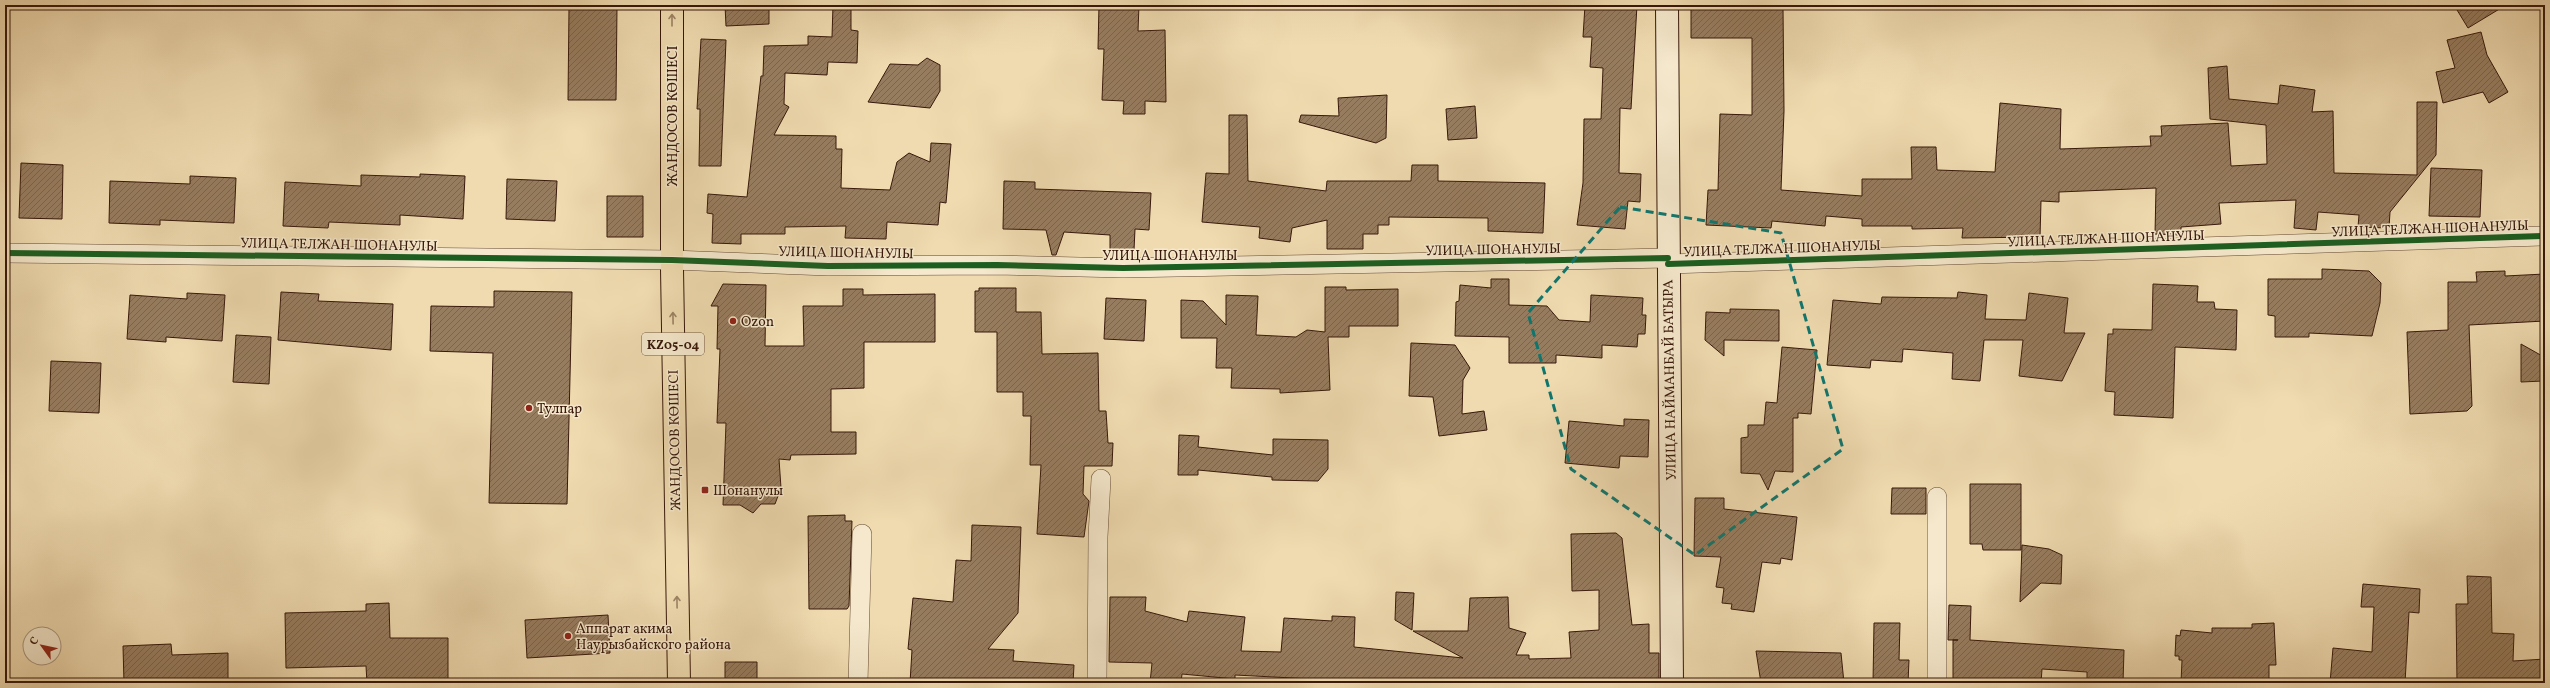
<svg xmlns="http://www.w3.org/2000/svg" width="2550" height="688" viewBox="0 0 2550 688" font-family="Vollkorn,serif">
<defs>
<pattern id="building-hatch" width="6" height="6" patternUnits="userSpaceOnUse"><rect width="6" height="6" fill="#977d60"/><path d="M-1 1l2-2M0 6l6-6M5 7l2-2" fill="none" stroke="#7c654d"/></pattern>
</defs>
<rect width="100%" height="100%" fill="#f0dbb0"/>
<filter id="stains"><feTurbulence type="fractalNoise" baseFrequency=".005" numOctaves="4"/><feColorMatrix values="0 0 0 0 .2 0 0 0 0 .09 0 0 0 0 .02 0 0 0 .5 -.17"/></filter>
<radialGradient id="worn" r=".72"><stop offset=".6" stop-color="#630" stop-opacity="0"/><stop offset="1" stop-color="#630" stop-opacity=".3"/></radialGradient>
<path fill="url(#building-hatch)" stroke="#37180a" d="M 725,5 L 769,5 L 769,24 L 726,26 Z
M 833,5 L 851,5 L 851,30 L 858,31 L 857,63 L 828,62 L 827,75 L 785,73 L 784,104 L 789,107 L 774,135 L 836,136 L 836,149 L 842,149 L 841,188 L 890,190 L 897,162 L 909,153 L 930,162 L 931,143 L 951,144 L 946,203 L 940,202 L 938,225 L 887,222 L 886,239 L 845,238 L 846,226 L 785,227 L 785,234 L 741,234 L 741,244 L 712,243 L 713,214 L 707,213 L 708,194 L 747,197 L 761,76 L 763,76 L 764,46 L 808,45 L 808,36 L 832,37 Z
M 1099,5 L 1139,5 L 1138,31 L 1165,30 L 1166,102 L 1145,101 L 1145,114 L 1123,114 L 1124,101 L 1102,100 L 1104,49 L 1098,49 Z
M 1585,5 L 1637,5 L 1631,109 L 1620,108 L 1619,173 L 1641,174 L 1640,202 L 1628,201 L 1625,229 L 1577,225 L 1583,183 L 1584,119 L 1601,119 L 1603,68 L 1590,67 L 1592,37 L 1583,37 Z
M 2454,5 L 2506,5 L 2468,28 Z
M 569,7 L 617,7 L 616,100 L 568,100 Z
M 1783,7 L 1784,111 L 1781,190 L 1862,196 L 1862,179 L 1912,179 L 1911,147 L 1936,147 L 1937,170 L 1995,172 L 2000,103 L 2061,109 L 2060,149 L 2151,146 L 2150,136 L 2162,136 L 2161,126 L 2228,123 L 2231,166 L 2267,164 L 2266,125 L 2210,119 L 2208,68 L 2227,66 L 2229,99 L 2278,104 L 2280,85 L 2315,90 L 2312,112 L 2333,111 L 2334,173 L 2417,175 L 2417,102 L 2437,102 L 2436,155 L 2390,212 L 2389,228 L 2358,227 L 2359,215 L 2318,212 L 2316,230 L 2294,228 L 2296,200 L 2219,203 L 2221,224 L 2181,227 L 2181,235 L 2155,234 L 2156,188 L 2059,192 L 2059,202 L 2041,201 L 2040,237 L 1962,238 L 1963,228 L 1912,229 L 1912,226 L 1862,226 L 1862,219 L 1826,216 L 1825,226 L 1772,221 L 1771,228 L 1706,225 L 1708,190 L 1718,190 L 1720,114 L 1752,115 L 1752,38 L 1691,38 L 1691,8 Z
M 2481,32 L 2487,55 L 2508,92 L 2489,103 L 2483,92 L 2443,103 L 2436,72 L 2455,68 L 2447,40 Z
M 701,39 L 726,40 L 721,166 L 699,166 L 700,109 L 697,109 Z
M 927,58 L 940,65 L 940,91 L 930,108 L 868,102 L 890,64 L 918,65 Z
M 1387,95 L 1386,138 L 1376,143 L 1299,122 L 1301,115 L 1339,116 L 1338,98 Z
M 1475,106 L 1477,138 L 1448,140 L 1446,109 Z
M 1229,115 L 1247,115 L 1248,181 L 1326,191 L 1327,181 L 1411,181 L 1412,165 L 1438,165 L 1438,181 L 1545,183 L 1543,233 L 1488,231 L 1488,218 L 1389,217 L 1389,225 L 1378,225 L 1378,234 L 1363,234 L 1363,249 L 1327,249 L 1327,220 L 1292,228 L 1290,242 L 1259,238 L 1260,227 L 1202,222 L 1206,173 L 1229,174 Z
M 21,163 L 63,165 L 62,219 L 19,218 Z
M 2431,168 L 2482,170 L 2480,217 L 2429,216 Z
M 420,174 L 465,176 L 463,219 L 400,215 L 400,225 L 329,222 L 328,228 L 283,226 L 285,182 L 361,186 L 361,175 L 420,177 Z
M 190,176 L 236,178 L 234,223 L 160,220 L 160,225 L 109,223 L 110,181 L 190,184 Z
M 507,179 L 557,181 L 555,221 L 506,219 Z
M 1004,181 L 1035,182 L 1035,189 L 1151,193 L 1149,230 L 1135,229 L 1134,250 L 1110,250 L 1110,235 L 1064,232 L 1056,255 L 1052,255 L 1046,230 L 1003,229 Z
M 607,196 L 643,196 L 643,237 L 607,237 Z
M 2322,269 L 2369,271 L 2381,283 L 2380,303 L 2372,336 L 2309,333 L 2309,337 L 2275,337 L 2275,316 L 2268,315 L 2268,279 L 2322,279 Z
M 2505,271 L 2505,276 L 2545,274 L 2545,321 L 2469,325 L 2472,406 L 2467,411 L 2410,414 L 2407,332 L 2448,330 L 2448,282 L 2477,282 L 2476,272 Z
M 1491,279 L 1509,279 L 1509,305 L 1547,306 L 1559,320 L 1590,322 L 1591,295 L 1643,298 L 1642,315 L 1646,315 L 1645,334 L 1638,334 L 1637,347 L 1602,345 L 1602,358 L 1556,355 L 1556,363 L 1509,363 L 1509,337 L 1455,336 L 1456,302 L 1459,301 L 1460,285 L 1491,288 Z
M 723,284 L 766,285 L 765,346 L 804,346 L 803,306 L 843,306 L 843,289 L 863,289 L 863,295 L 935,294 L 935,342 L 864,342 L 864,388 L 831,389 L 831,432 L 856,432 L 856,454 L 791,455 L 790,460 L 779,459 L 781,488 L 775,504 L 761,504 L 753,513 L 740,505 L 723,505 L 726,423 L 717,423 L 720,349 L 717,349 L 718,306 L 711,306 Z
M 2153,284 L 2198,286 L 2197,302 L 2214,302 L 2215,309 L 2237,310 L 2236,350 L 2175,347 L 2173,418 L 2114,415 L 2115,392 L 2105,391 L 2108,334 L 2113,334 L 2113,329 L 2152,330 Z
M 1325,287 L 1346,287 L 1346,290 L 1398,289 L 1398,326 L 1349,326 L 1349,337 L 1328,337 L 1330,390 L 1280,393 L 1280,389 L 1231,388 L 1232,368 L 1216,368 L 1217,338 L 1181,338 L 1181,300 L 1203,301 L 1226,325 L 1226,295 L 1258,296 L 1256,335 L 1296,337 L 1307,330 L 1325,332 Z
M 979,288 L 1016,288 L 1016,312 L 1041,312 L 1042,354 L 1098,353 L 1099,411 L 1106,411 L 1108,443 L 1113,443 L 1112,466 L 1084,466 L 1083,494 L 1089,501 L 1084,537 L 1037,534 L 1041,465 L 1030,465 L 1031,416 L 1023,416 L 1023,392 L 997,392 L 997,332 L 975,332 L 975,291 L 979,291 Z
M 494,291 L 572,292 L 567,504 L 489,503 L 493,353 L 430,351 L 431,306 L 494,307 Z
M 281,292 L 319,294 L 318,301 L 393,304 L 391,350 L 278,340 Z
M 1958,292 L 1987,295 L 1985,319 L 2026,320 L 2029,293 L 2068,298 L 2064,333 L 2085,333 L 2062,381 L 2019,376 L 2023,340 L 1984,340 L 1980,381 L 1952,379 L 1953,353 L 1903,349 L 1902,362 L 1871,360 L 1870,368 L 1827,365 L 1833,300 L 1881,304 L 1882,297 L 1957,298 Z
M 187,293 L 225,295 L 222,341 L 166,337 L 166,342 L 127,339 L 130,295 L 187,299 Z
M 1106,298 L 1146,300 L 1144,341 L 1104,339 Z
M 1730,309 L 1779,310 L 1779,341 L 1724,340 L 1724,356 L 1705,340 L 1706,312 L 1730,313 Z
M 236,335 L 271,337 L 269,384 L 233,382 Z
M 1411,343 L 1455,345 L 1470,368 L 1463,380 L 1462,414 L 1484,411 L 1487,430 L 1439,436 L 1433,397 L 1409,396 Z
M 2521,344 L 2544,357 L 2544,381 L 2521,382 Z
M 1782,347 L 1817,350 L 1811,414 L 1798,413 L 1798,418 L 1793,418 L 1793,472 L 1775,471 L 1768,490 L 1760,474 L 1741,473 L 1741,438 L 1748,437 L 1748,425 L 1764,425 L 1766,402 L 1777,403 Z
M 51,361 L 101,363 L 99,413 L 49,411 Z
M 1624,419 L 1649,420 L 1648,457 L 1620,456 L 1619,468 L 1565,463 L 1569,421 L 1624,426 Z
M 1179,435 L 1199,436 L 1198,447 L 1273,455 L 1273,439 L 1328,440 L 1328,469 L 1318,481 L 1272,480 L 1272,477 L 1198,470 L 1198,475 L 1178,475 Z
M 1970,484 L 2021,484 L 2021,550 L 1983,550 L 1982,544 L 1970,544 Z
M 1892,488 L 1926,488 L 1926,514 L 1891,514 Z
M 1695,498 L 1724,498 L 1724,509 L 1797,517 L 1792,560 L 1781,558 L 1780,564 L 1762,562 L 1754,612 L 1731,609 L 1732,604 L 1722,603 L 1724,588 L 1716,587 L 1721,557 L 1694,556 Z
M 845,515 L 845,521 L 852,521 L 849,606 L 847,609 L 809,609 L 808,516 Z
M 972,525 L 1021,527 L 1018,613 L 988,649 L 1014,650 L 1013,661 L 1074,665 L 1073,683 L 910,683 L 912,650 L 908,649 L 913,598 L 953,602 L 956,560 L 971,561 Z
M 1616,533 L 1622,538 L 1632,625 L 1649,624 L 1649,653 L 1659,653 L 1659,683 L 1312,683 L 1312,679 L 1235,675 L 1235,679 L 1182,674 L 1181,683 L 1150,683 L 1152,663 L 1109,662 L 1110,597 L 1146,597 L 1145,611 L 1187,622 L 1189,611 L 1245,617 L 1241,651 L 1281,652 L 1284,618 L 1332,621 L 1332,616 L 1355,617 L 1354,647 L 1463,658 L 1413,631 L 1468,631 L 1470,598 L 1508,597 L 1509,628 L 1526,633 L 1516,655 L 1529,655 L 1529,659 L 1571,658 L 1569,632 L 1599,630 L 1599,590 L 1572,591 L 1571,534 Z
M 2022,545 L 2049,549 L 2062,555 L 2061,584 L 2041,583 L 2020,602 Z
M 2467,576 L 2491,577 L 2492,633 L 2514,634 L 2513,661 L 2545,659 L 2545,683 L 2457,683 L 2456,604 L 2468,604 Z
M 2363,584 L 2420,589 L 2419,613 L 2409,612 L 2405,683 L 2330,683 L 2333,648 L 2372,652 L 2374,607 L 2361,607 Z
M 1396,592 L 1414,593 L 1412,630 L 1395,620 Z
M 389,603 L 390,638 L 448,638 L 448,683 L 367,683 L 366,666 L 286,668 L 285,613 L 366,611 L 366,604 Z
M 1949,605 L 1971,606 L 1970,640 L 2124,650 L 2123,683 L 2087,683 L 2087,672 L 2042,669 L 2041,683 L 1953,683 L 1953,640 L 1958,640 L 1948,640 Z
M 608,615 L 610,653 L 527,658 L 525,620 Z
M 1874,623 L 1900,623 L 1899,660 L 1909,660 L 1908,683 L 1873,683 Z
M 2274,623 L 2276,665 L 2269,665 L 2269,683 L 2181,683 L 2182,660 L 2179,660 L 2179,656 L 2175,656 L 2176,635 L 2180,636 L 2181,630 L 2212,633 L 2212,628 L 2252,628 L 2252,624 Z
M 171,644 L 172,655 L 228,653 L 228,683 L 124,683 L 123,646 Z
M 1756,651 L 1841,653 L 1844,683 L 1761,683 Z
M 725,662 L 757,662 L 757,683 L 725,683 Z"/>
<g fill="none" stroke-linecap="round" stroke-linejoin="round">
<defs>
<path id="street" d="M 5,253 L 672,260 L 828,266 L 997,265 L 1123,268 L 1668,258
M 1668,264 L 2545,236
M 858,683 L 862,534
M 1097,683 L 1098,537 L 1101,479
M 1937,683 L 1937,497"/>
<path id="secondary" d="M 1667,5 L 1672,683"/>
<path id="primary" d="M 672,5 L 672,269 L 679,683"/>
</defs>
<use href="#street" stroke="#654934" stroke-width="20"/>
<use href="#secondary" stroke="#37180a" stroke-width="24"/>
<use href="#primary" stroke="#37180a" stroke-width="24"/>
<use href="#street" stroke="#f5e8cc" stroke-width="19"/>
<use href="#secondary" stroke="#f5e8cc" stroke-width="22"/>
<use href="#primary" stroke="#f0dbb0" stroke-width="22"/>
<defs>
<path id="cycleway" d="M 5,253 L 672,260 L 828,266 L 997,265 L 1123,268 L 1668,258
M 1668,264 L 2545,236"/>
</defs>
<use href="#cycleway" stroke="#f5e8cc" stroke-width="8"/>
<use href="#cycleway" stroke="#1b5e20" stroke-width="6"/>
</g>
<defs><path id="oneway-shaft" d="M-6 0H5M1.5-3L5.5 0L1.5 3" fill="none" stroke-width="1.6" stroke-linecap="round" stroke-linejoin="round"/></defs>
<g stroke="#9d8365">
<use href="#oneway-shaft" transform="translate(672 20) rotate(-90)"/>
<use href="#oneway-shaft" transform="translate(673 318) rotate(-91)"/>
<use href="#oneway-shaft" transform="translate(677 602) rotate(-91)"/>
</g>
<path fill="none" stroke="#0f766e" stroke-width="3" stroke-dasharray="8 5" stroke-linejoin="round" d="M 1620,207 L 1781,233 L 1843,449 L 1695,555 L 1571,469 L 1528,313 Z"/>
<g fill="#8f2418" stroke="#f5e8cc" stroke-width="1.5">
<circle cx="733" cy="321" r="4"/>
<circle cx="529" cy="408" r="4"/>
<rect x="701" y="486" width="8" height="8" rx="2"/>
<circle cx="568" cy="636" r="4"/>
</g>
<g text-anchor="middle" stroke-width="3" stroke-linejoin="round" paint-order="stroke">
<rect fill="#f5e8cc" stroke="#705644" stroke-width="1" x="642" y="333" width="62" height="22" rx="3"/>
<g font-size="13" font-weight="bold" fill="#37180a">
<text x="673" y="349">KZ05-04</text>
</g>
<g font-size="14" fill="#37180a" stroke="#f5e8cc">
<text transform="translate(672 116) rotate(-90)" y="5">ЖАНДОСОВ КӨШЕСІ</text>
<text transform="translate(2430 228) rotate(-2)" y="5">УЛИЦА ТЕЛЖАН ШОНАНУЛЫ</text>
<text transform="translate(2106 238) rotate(-2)" y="5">УЛИЦА ТЕЛЖАН ШОНАНУЛЫ</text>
<text transform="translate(339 244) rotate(1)" y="5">УЛИЦА ТЕЛЖАН ШОНАНУЛЫ</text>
<text transform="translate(1782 248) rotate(-2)" y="5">УЛИЦА ТЕЛЖАН ШОНАНУЛЫ</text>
<text transform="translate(1493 249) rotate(-1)" y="5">УЛИЦА ШОНАНУЛЫ</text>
<text transform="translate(846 252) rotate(1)" y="5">УЛИЦА ШОНАНУЛЫ</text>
<text x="1170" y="260">УЛИЦА ШОНАНУЛЫ</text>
<text transform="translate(1669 380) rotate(-91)" y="5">УЛИЦА НАЙМАНБАЙ БАТЫРА</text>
<text transform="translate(674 440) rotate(-91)" y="5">ЖАНДОСОВ КӨШЕСІ</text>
</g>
<g font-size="14" fill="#37180a" stroke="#f5e8cc" text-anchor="start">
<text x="741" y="326">Ozon</text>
<text x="537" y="413">Тулпар</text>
<text x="713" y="495">Шонанулы</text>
<text x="576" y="633">Аппарат акима<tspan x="576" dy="16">Наурызбайского района</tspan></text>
</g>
</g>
<rect width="2550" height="688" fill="none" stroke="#f0dbb0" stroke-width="20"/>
<rect x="6" y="6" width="2538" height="676" fill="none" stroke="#37180a" stroke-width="2"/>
<rect x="10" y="10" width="2530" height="668" fill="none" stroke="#37180a"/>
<g transform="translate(42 646) rotate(303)"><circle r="19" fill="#f5e8cc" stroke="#a9957e"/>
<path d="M0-3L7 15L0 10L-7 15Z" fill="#8f2418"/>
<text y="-6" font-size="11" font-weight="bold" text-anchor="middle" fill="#37180a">С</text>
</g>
<rect width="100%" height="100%" filter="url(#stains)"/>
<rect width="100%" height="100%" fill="url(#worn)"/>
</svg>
